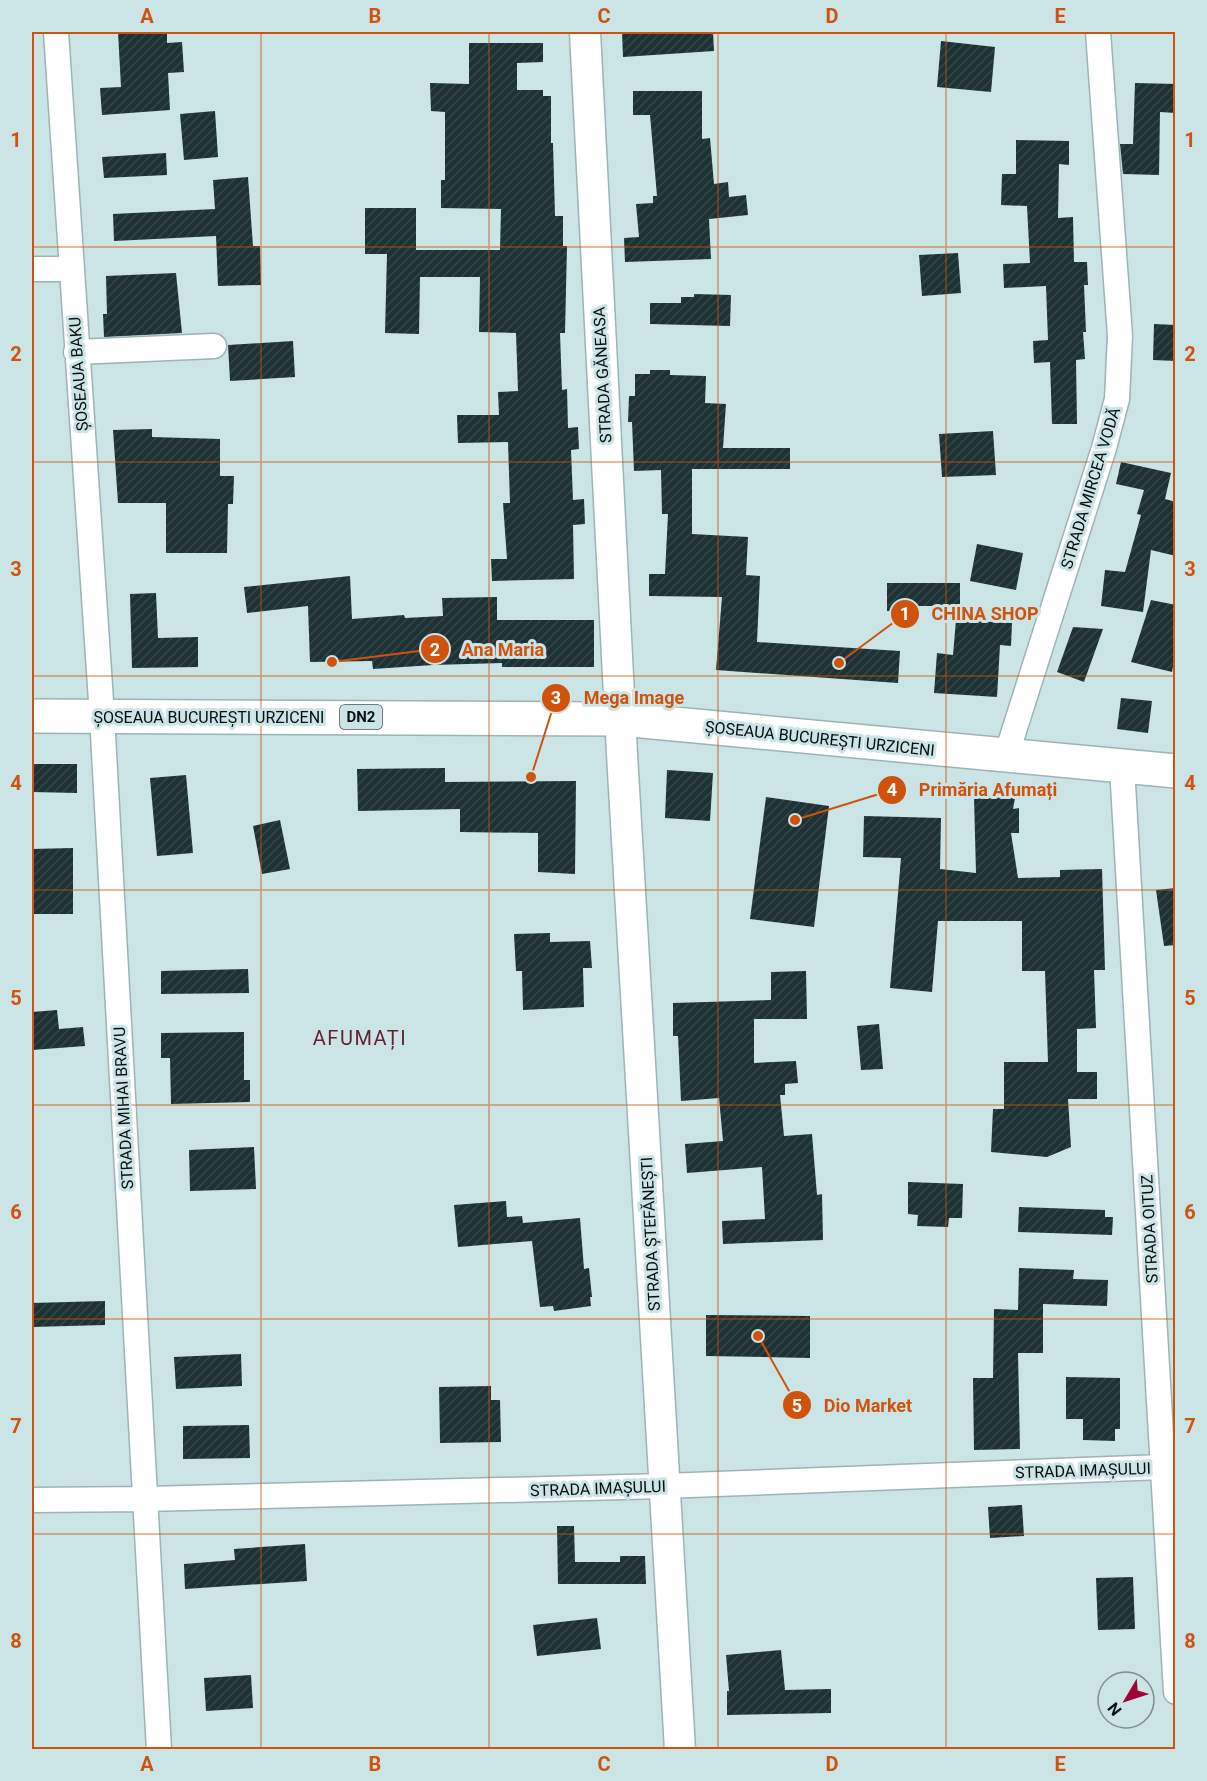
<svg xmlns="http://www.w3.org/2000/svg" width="1207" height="1781" viewBox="0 0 1207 1781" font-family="Roboto,sans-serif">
<defs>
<pattern id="building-hatch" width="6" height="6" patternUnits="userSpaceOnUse" patternTransform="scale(1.5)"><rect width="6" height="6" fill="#1e3235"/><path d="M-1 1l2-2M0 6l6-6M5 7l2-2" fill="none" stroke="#344648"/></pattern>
</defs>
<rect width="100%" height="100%" fill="#cbe4e6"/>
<path fill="url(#building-hatch)" d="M 118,32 L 167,32 L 167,43 L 182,42 L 184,72 L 168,73 L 170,110 L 102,115 L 100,88 L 121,87 Z
M 622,32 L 713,32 L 714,51 L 623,57 Z
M 941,41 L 995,47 L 991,92 L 937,87 Z
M 469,43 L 543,43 L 543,62 L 517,63 L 517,90 L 543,90 L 543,96 L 551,96 L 551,143 L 553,143 L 555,216 L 563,216 L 563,246 L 567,246 L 565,333 L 560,333 L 562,390 L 567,389 L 568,428 L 578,427 L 579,449 L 571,450 L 573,500 L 584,499 L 585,524 L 573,525 L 574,579 L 492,581 L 491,559 L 507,559 L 503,503 L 510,503 L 508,442 L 458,443 L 457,415 L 499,415 L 498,392 L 518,391 L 516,333 L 479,332 L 480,277 L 420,277 L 419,334 L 385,333 L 387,254 L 365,254 L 365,208 L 416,208 L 416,250 L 500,250 L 501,209 L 441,208 L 441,180 L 445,180 L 445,112 L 431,111 L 430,83 L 469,84 Z
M 1135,83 L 1176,84 L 1176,113 L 1160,112 L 1159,175 L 1123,174 L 1120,144 L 1133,144 Z
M 633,91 L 702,91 L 702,139 L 710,138 L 714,184 L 728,182 L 729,197 L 746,195 L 748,215 L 709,219 L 711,259 L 625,262 L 624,238 L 639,237 L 636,204 L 653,203 L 653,196 L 657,196 L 650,115 L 633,115 Z
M 215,111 L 218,157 L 184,160 L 180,114 Z
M 1016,140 L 1069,141 L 1069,165 L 1059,164 L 1058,218 L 1073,217 L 1074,262 L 1087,262 L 1088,285 L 1084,285 L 1086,332 L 1083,332 L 1085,359 L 1076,360 L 1077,424 L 1052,424 L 1050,362 L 1034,363 L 1033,341 L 1048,340 L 1046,286 L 1004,288 L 1003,264 L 1030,263 L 1027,206 L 1001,205 L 1002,174 L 1016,174 Z
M 166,153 L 167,175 L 104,178 L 102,157 Z
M 248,177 L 253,246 L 260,246 L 261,285 L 218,286 L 216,236 L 114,241 L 113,214 L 215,209 L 213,180 Z
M 958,253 L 961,293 L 922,296 L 919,255 Z
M 176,273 L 182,333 L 104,337 L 103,314 L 107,314 L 106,276 Z
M 694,294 L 731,295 L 730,326 L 650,324 L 650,303 L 681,303 L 681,297 L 694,297 Z
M 1154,324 L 1176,325 L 1176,361 L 1153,360 Z
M 293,341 L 295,377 L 230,381 L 228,345 Z
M 650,370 L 670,370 L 670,375 L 706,376 L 705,403 L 726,404 L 723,448 L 790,448 L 790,469 L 692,469 L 692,534 L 748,537 L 746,575 L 760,576 L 757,642 L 900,651 L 898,683 L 716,670 L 722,597 L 649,596 L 649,574 L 665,574 L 668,514 L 662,514 L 661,470 L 634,471 L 632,422 L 628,422 L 629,396 L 635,396 L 635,374 L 650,374 Z
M 152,429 L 152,437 L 220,439 L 220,476 L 234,476 L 233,504 L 228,504 L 227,553 L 166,553 L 166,503 L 118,503 L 113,430 Z
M 993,431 L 996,475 L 942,477 L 939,434 Z
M 1121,462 L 1171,473 L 1165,499 L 1176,502 L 1176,556 L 1151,550 L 1143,612 L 1101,606 L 1105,570 L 1125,572 L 1141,515 L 1137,514 L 1144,490 L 1116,484 Z
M 977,544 L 1023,553 L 1016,590 L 970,581 Z
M 350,576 L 352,619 L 404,615 L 405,618 L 443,616 L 442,598 L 497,597 L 497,620 L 594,620 L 594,667 L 502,667 L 502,663 L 433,665 L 373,669 L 372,661 L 310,662 L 308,606 L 247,613 L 244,587 Z
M 887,583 L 960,583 L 960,606 L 915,606 L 915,611 L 887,611 Z
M 156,593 L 158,638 L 198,637 L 198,667 L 132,668 L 130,594 Z
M 1151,600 L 1176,605 L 1176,649 L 1172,672 L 1131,662 Z
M 956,620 L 1012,623 L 1011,646 L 1000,645 L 997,697 L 934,693 L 937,653 L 953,655 Z
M 1073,627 L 1103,629 L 1084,682 L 1057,672 Z
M 1121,698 L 1152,701 L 1148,733 L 1117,729 Z
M 32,764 L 77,764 L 77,793 L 32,792 Z
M 445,768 L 445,782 L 576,781 L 575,874 L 538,872 L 538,833 L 460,832 L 460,809 L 358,811 L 357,769 Z
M 667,770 L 713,773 L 710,821 L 665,818 Z
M 186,775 L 193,853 L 157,856 L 150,778 Z
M 766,797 L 829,806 L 814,927 L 750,919 Z
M 974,797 L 1015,798 L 1013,809 L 1019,808 L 1019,833 L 1011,833 L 1018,878 L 1060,877 L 1060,870 L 1102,869 L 1105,970 L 1094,970 L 1096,1028 L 1077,1029 L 1077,1072 L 1097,1072 L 1097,1099 L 1068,1099 L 1071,1147 L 1047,1157 L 991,1152 L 993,1109 L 1004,1109 L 1004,1062 L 1048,1062 L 1045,971 L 1022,971 L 1022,921 L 938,921 L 932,992 L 890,988 L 901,858 L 863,857 L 864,816 L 941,818 L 940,869 L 976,873 Z
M 280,820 L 290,869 L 262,874 L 253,826 Z
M 73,848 L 73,914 L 32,914 L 32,849 Z
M 1176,888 L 1176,945 L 1164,946 L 1156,890 Z
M 550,933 L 550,942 L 590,941 L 592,968 L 583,968 L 584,1007 L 523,1010 L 522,971 L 516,971 L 514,934 Z
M 248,969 L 249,993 L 161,994 L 161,971 Z
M 806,971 L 807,1019 L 754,1019 L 754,1063 L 796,1061 L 798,1083 L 785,1084 L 785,1095 L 780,1095 L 784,1136 L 812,1134 L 817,1195 L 822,1194 L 823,1240 L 723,1244 L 722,1221 L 765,1219 L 762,1167 L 687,1173 L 685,1144 L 723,1141 L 719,1098 L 681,1101 L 678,1036 L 673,1036 L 673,1003 L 771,1000 L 771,972 Z
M 57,1010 L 59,1029 L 83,1027 L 85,1046 L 32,1050 L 32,1012 Z
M 879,1024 L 883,1069 L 861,1070 L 857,1026 Z
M 244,1032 L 244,1080 L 250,1080 L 250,1102 L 171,1104 L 170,1058 L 161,1058 L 161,1033 Z
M 254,1147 L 256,1189 L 190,1191 L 189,1150 Z
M 908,1182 L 963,1184 L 962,1218 L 949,1218 L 948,1227 L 917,1226 L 918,1215 L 908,1214 Z
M 506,1201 L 507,1217 L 522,1216 L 523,1223 L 580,1218 L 584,1269 L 589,1268 L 592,1297 L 590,1297 L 591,1306 L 554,1311 L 553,1306 L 540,1307 L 532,1241 L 458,1247 L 454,1205 Z
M 1019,1207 L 1105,1210 L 1105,1217 L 1113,1217 L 1112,1235 L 1018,1232 Z
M 1019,1268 L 1074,1270 L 1073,1279 L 1108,1280 L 1107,1306 L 1043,1304 L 1043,1353 L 1018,1353 L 1020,1449 L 974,1450 L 973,1378 L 993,1378 L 994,1309 L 1018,1310 Z
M 105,1301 L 105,1325 L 32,1327 L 32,1303 Z
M 706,1315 L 810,1316 L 810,1358 L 706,1356 Z
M 241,1354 L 242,1386 L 176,1389 L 174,1357 Z
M 1066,1377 L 1120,1378 L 1120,1429 L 1115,1429 L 1115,1441 L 1083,1440 L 1083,1419 L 1066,1419 Z
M 491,1386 L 491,1400 L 500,1400 L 501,1442 L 440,1443 L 439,1387 Z
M 249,1425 L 250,1458 L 183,1459 L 183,1426 Z
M 1022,1505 L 1024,1536 L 990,1538 L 988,1507 Z
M 557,1526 L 574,1526 L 575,1562 L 620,1562 L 620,1556 L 645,1556 L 646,1584 L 558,1584 Z
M 305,1544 L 307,1581 L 185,1589 L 184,1564 L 235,1560 L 234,1549 Z
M 1133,1577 L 1135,1629 L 1098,1630 L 1096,1578 Z
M 597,1618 L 601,1649 L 537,1656 L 533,1625 Z
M 781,1650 L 785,1690 L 831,1689 L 831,1713 L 727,1715 L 727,1691 L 729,1691 L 726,1655 Z
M 251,1675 L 253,1708 L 206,1711 L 204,1678 Z"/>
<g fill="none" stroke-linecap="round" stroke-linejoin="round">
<defs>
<path id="minor" d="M 56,32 L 102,716 L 159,1750
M 32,269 L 71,269
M 76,352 L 214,346
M 1006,756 L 1104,448 L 1117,399 L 1120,336 L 1098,32
M 1122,767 L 1176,1692
M 32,1500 L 145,1499 L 664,1486 L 1163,1467"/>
<path id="major" d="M 585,32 L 622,754 L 680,1750"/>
<path id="highway" d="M 32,716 L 621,719 L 1176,771"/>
</defs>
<use href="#minor" stroke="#9cb4b6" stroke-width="27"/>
<use href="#major" stroke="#9cb4b6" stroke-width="33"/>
<use href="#highway" stroke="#9cb4b6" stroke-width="36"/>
<use href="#minor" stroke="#fff" stroke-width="24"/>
<use href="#major" stroke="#fff" stroke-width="30"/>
<use href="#highway" stroke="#fff" stroke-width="33"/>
</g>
<path fill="none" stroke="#d1520c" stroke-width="1.5" stroke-opacity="0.55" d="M 261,32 L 261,1750M 489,32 L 489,1750M 718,32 L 718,1750M 946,32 L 946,1750M 32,247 L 1176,247M 32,462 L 1176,462M 32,676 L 1176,676M 32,890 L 1176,890M 32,1105 L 1176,1105M 32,1319 L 1176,1319M 32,1534 L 1176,1534"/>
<g text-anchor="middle" stroke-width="6" stroke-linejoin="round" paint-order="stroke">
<rect fill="#cbe4e6" stroke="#414e50" stroke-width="1.5" x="340" y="705" width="42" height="24" rx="4.5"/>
<g font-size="15" font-weight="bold" fill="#060e0f">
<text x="361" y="722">DN2</text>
</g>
<g font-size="16" fill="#060e0f" stroke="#cbe4e6">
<text transform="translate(78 374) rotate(-94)" y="6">ȘOSEAUA BAKU</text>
<text transform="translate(602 375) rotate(-93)" y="6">STRADA GĂNEASA</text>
<text transform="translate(1090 488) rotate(-73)" y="6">STRADA MIRCEA VODĂ</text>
<text x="209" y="723">ȘOSEAUA BUCUREȘTI URZICENI</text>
<text transform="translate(820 738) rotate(6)" y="6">ȘOSEAUA BUCUREȘTI URZICENI</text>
<text transform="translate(123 1108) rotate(-93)" y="6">STRADA MIHAI BRAVU</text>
<text transform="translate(1149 1229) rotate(-93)" y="6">STRADA OITUZ</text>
<text transform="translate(650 1234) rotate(-93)" y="6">STRADA ȘTEFĂNEȘTI</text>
<text transform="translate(1083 1470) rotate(-2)" y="6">STRADA IMAȘULUI</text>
<text transform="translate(598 1488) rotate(-2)" y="6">STRADA IMAȘULUI</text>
</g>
<g font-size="20" letter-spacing="1.5" fill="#66212d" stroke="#cbe4e6">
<text x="360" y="1045">AFUMAȚI</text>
</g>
</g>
<path fill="none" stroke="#d1520c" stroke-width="2" d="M839 663L905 614M332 662L435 649M531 777L556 698M795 820L892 790M758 1336L797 1405"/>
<g fill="#d1520c" stroke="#cbe4e6" stroke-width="2">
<circle cx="839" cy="663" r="6"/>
<circle cx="332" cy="662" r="6"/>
<circle cx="531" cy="777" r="6"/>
<circle cx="795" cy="820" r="6"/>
<circle cx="758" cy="1336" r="6"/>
<circle cx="905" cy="614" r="15"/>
<circle cx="435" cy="649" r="15"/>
<circle cx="556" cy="698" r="15"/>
<circle cx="892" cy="790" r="15"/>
<circle cx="797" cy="1405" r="15"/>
</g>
<g font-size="18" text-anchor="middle" font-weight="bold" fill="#fff">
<text x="905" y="620">1</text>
<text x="435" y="656">2</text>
<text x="556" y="704">3</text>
<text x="892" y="796">4</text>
<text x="797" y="1412">5</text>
</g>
<g font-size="18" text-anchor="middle" font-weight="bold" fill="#d1520c" stroke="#cbe4e6" stroke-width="6" stroke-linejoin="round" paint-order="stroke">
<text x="985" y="620">CHINA SHOP</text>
<text x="503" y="656">Ana Maria</text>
<text x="634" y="704">Mega Image</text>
<text x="988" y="796">Primăria Afumați</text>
<text x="868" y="1412">Dio Market</text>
</g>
<rect width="1207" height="1781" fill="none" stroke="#cbe4e6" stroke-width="66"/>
<g transform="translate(1126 1700) rotate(231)"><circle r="28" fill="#cbe4e6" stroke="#7c8e90" stroke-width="1.5"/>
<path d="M0-4.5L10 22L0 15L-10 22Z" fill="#a20439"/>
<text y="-9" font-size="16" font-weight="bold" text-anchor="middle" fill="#060e0f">N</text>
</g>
<rect x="33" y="33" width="1141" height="1715" fill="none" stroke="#d1520c" stroke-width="2"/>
<g font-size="20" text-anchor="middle" font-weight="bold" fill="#d1520c">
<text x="147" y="23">A</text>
<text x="375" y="23">B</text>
<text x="604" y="23">C</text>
<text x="832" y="23">D</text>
<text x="1060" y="23">E</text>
<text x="16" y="147">1</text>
<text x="1190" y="147">1</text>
<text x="16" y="361">2</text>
<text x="1190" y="361">2</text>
<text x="16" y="576">3</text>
<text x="1190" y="576">3</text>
<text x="16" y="790">4</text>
<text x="1190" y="790">4</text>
<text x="16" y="1005">5</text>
<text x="1190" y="1005">5</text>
<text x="16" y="1219">6</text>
<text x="1190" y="1219">6</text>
<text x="16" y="1433">7</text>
<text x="1190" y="1433">7</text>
<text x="16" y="1648">8</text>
<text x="1190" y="1648">8</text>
<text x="147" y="1771">A</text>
<text x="375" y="1771">B</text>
<text x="604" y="1771">C</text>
<text x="832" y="1771">D</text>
<text x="1060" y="1771">E</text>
</g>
</svg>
